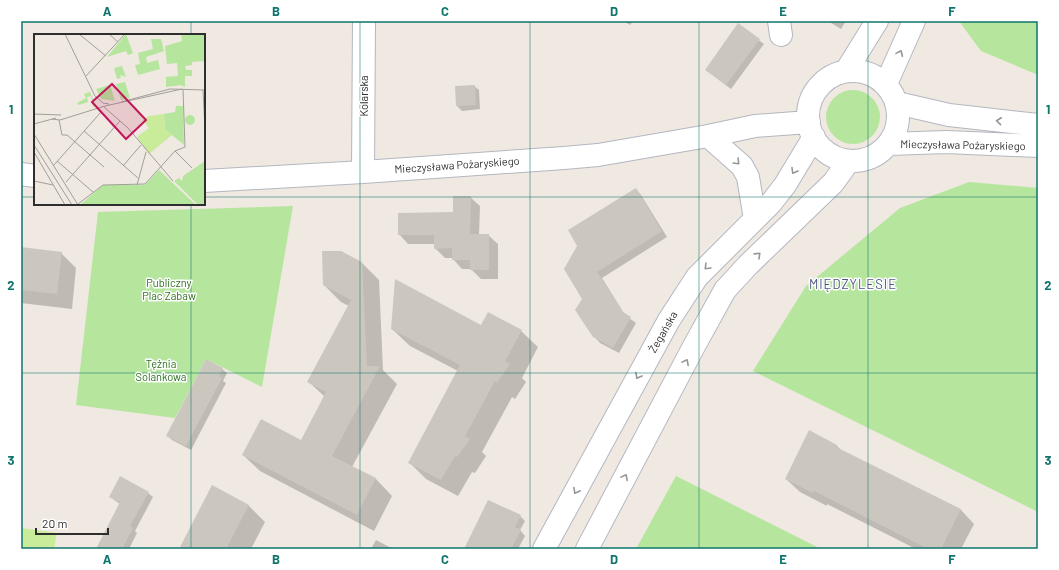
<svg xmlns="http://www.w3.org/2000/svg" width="1059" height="570" viewBox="0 0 1059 570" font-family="Barlow,sans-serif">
<rect width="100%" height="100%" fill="#efe9e1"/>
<path fill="#b6e59e" d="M 959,21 L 1038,21 L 1038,75 L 981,51 Z
M826 117a27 27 0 1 1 54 0a27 27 0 1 1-54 0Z
M 969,182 L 1038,188 L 1038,512 L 753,371 L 806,286 L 900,208 Z
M 293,206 L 262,387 L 206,359 L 175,418 L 76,405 L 98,212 Z
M 676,476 L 821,549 L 636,549 Z"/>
<path fill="#c9ec9a" d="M 21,528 L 57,533 L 54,549 L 21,549 Z"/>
<path fill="#0003" d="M 623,21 L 633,21 L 630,25 Z
M 828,21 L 846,21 L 841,29 Z
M 738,25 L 764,44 L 731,89 L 706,70 Z
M 474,86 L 479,90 L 480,109 L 462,111 L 457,106 Z
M 636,189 L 641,195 L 667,237 L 602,278 L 625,315 L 636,323 L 619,353 L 600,343 L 594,336 L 583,299 Z
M 470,197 L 480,206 L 479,235 L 488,235 L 498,244 L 498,279 L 481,279 L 471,269 L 462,269 L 453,259 L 453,258 L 445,258 L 435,248 L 435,244 L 408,244 L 399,234 L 454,213 Z
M 21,246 L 23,248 L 61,253 L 76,268 L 72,309 L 21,303 Z
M 362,263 L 379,280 L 383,370 L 397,384 L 352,467 L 376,479 L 392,496 L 374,531 L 260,471 L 243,455 L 302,441 L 325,397 L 309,382 L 349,306 L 341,302 L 324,285 Z
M 481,327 L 521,331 L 538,347 L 522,378 L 526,382 L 515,399 L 512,397 L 482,452 L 486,456 L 475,473 L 472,472 L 458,496 L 426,479 L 409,462 L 458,371 L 410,346 L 392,329 Z
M 222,369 L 227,373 L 223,381 L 226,383 L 191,450 L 172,440 L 167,435 Z
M 810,432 L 837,446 L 842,451 L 961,510 L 974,524 L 961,549 L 916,549 L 827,504 L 827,506 L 800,492 L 786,479 Z
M 148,493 L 153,497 L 135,531 L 137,533 L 129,549 L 97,549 L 120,504 L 110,497 Z
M 489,501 L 520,516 L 525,521 L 520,530 L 525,536 L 518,549 L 470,549 Z
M 248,505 L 265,522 L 251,549 L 180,549 Z
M 376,540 L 393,549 L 371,549 Z"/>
<path fill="#cbc7bf" d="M 738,23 L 760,39 L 726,85 L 705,70 Z
M 475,85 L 476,105 L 456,106 L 455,86 Z
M 636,188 L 662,231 L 597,272 L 623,312 L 631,317 L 613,348 L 593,337 L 575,310 L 582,299 L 564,269 L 577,246 L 568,230 Z
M 453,196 L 471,196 L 470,234 L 489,234 L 489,270 L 470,270 L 470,260 L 452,260 L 452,248 L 434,249 L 434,235 L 398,235 L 398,213 L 453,212 Z
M 21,247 L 62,252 L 57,294 L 21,290 Z
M 322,251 L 341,251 L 362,262 L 367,366 L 380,366 L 332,456 L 376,478 L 357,515 L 242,455 L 261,419 L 301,440 L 326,392 L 307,382 L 351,300 L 323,285 Z
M 395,279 L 481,325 L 488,312 L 522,330 L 505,361 L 510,364 L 497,383 L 495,381 L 465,436 L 470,439 L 457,457 L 455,456 L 441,480 L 408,463 L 460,365 L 391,329 Z
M 206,359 L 223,368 L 219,376 L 222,378 L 186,446 L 166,436 Z
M 809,430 L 837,445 L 836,447 L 961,509 L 941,549 L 928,549 L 814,491 L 813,493 L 785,479 Z
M 120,476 L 149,492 L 130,526 L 133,528 L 122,549 L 96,549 L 120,502 L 109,497 Z
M 212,485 L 249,505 L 226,549 L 179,549 Z
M 488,500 L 521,515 L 515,527 L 521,530 L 511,549 L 464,549 Z"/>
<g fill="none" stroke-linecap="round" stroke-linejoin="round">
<defs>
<path id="minor" d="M 779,21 L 781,35
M808 116a45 45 0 1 1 90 0a45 45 0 1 1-90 0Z
M 846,71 L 877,21
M 886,84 L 914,21
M 897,103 L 949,115 L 1038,125
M 708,136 L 742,166 L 748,177 L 755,219
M 889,144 L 946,142 L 1038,146
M 363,172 L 364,21
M 21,174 L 35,176
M 204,181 L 363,172 L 564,158 L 598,155 L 708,136 L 755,126 L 809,122
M 544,549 L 669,320 L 697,277 L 771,203 L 785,185 L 814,137
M 587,549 L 693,348 L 725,290 L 748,265 L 833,183 L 849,161"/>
</defs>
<use href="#minor" stroke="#b4b7c1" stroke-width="24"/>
<use href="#minor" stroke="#fff" stroke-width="22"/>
</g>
<defs><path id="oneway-chevron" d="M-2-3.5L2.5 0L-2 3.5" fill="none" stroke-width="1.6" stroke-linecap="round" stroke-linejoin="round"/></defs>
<g stroke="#969696">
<use href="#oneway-chevron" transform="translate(900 53) rotate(-66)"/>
<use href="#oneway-chevron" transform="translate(999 121) rotate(-174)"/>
<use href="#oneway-chevron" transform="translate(737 162) rotate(45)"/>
<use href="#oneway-chevron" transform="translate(794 171) rotate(120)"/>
<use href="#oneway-chevron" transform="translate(758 255) rotate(-44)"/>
<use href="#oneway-chevron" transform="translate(707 267) rotate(135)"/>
<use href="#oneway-chevron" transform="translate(686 362) rotate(-62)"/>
<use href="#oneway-chevron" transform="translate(638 376) rotate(119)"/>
<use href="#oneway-chevron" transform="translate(625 477) rotate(-62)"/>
<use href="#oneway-chevron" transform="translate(576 491) rotate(119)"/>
</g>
<path fill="none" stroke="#0f766e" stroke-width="1" stroke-opacity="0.55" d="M 191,21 L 191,35M 360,21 L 360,549M 530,21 L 530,549M 699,21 L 699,549M 868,21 L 868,549M 21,197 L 35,197M 204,197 L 1038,197M 191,204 L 191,549M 21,373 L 1038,373"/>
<g text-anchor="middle" stroke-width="3" stroke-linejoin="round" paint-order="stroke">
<g font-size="11" fill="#2e2e2e" stroke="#fff">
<text transform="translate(364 96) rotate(-90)" y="4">Kolarska</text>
<text transform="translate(963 145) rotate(1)" y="4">Mieczysława Pożaryskiego</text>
<text transform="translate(457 165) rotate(-4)" y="4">Mieczysława Pożaryskiego</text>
<text transform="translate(663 332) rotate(-60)" y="4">Żegańska</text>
</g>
<g font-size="11" fill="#2c6e1b" stroke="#fff">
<text x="169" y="287">Publiczny<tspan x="169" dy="13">Plac Zabaw</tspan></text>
<text x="161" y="368">Tężnia<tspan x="161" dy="13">Solankowa</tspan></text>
</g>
<g font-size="13" letter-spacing="1" fill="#4d5680" stroke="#fff">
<text x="853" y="289">MIĘDZYLESIE</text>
</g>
</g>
<g transform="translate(34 34)">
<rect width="171" height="171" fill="#efe9e1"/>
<path d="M 92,0 L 99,19 L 94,21 L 92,17 L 73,23 ZM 147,0 L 171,0 L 171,30 L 170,27 L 158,28 L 158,31 L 151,32 L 152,36 L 158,36 L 158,42 L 151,42 L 151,53 L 147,51 L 132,53 L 132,43 L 144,42 L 143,29 L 133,30 L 131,12 L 148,7 ZM 117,5 L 127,5 L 130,17 L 112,23 L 113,29 L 124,26 L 126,35 L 104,41 L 101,31 L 106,30 L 104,19 L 119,15 ZM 88,32 L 92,43 L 86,41 L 87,44 L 83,45 L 80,34 ZM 91,48 L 96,64 L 87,66 L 82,50 ZM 76,51 L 81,67 L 67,65 L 62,55 ZM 56,58 L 62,72 L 59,73 L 57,62 L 53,63 L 54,68 L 45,71 L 43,69 L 52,64 L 50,60 ZM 142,72 L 149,72 L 150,111 L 131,95 L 130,80 L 141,78 ZM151 86a5 5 0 1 1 10 0a5 5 0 1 1-10 0ZM 171,127 L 171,171 L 164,171 L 140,147 L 145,144 L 148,147 L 149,142 ZM 125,136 L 162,171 L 46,171 L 69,151 L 111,151 Z" fill="#b6e59e"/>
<path d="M 130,80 L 131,95 L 138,101 L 115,120 L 103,103 L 115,94 L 109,86 L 115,82 Z" fill="#c9ec9a"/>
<path fill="none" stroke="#a29e99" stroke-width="1" d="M 31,0 L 61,62M 45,0 L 72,22M 75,0 L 84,8M 52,42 L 91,0M 169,56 L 171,95M 61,62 L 69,69 L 75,70M 87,68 L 136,55 L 171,56M 70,73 L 94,94 L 139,147M 0,80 L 27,81M 18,85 L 26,86 L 71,72 L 148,55M 25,86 L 28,101 L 33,101 L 70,133M 0,90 L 22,84M 50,97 L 104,144M 0,100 L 44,171M 0,111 L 38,171M 141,117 L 158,134M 0,118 L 31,171M 23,127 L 59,158M 20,131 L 68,77M 89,132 L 107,111M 0,147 L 19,151M 32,148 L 86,87M 103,151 L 112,118M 44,170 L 69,151 L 111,150 L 141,117 L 151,113 L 149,55"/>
<path fill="#c2185b" fill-opacity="0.15" stroke="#c2185b" stroke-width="2" d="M 78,50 L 112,86 L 92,105 L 58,68 Z"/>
<rect width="171" height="171" fill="none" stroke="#2e2e2e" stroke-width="2"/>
</g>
<rect width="1059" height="570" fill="none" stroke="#ffffff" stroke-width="44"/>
<path d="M36 528v6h72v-6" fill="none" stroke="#2e2e2e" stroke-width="2"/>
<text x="42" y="528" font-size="12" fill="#2e2e2e" stroke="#ffffff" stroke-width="3" paint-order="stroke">20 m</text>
<rect x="22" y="22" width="1015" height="526" fill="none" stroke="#0f766e" stroke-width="1.5"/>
<g font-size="13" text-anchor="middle" font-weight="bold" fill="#0f766e">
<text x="107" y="16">A</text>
<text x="276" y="16">B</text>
<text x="445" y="16">C</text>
<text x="614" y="16">D</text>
<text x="783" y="16">E</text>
<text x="952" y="16">F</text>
<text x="11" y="114">1</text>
<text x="1048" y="114">1</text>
<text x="11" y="290">2</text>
<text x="1048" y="290">2</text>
<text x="11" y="465">3</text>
<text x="1048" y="465">3</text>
<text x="107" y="564">A</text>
<text x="276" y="564">B</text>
<text x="445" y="564">C</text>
<text x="614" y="564">D</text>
<text x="783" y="564">E</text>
<text x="952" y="564">F</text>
</g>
</svg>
